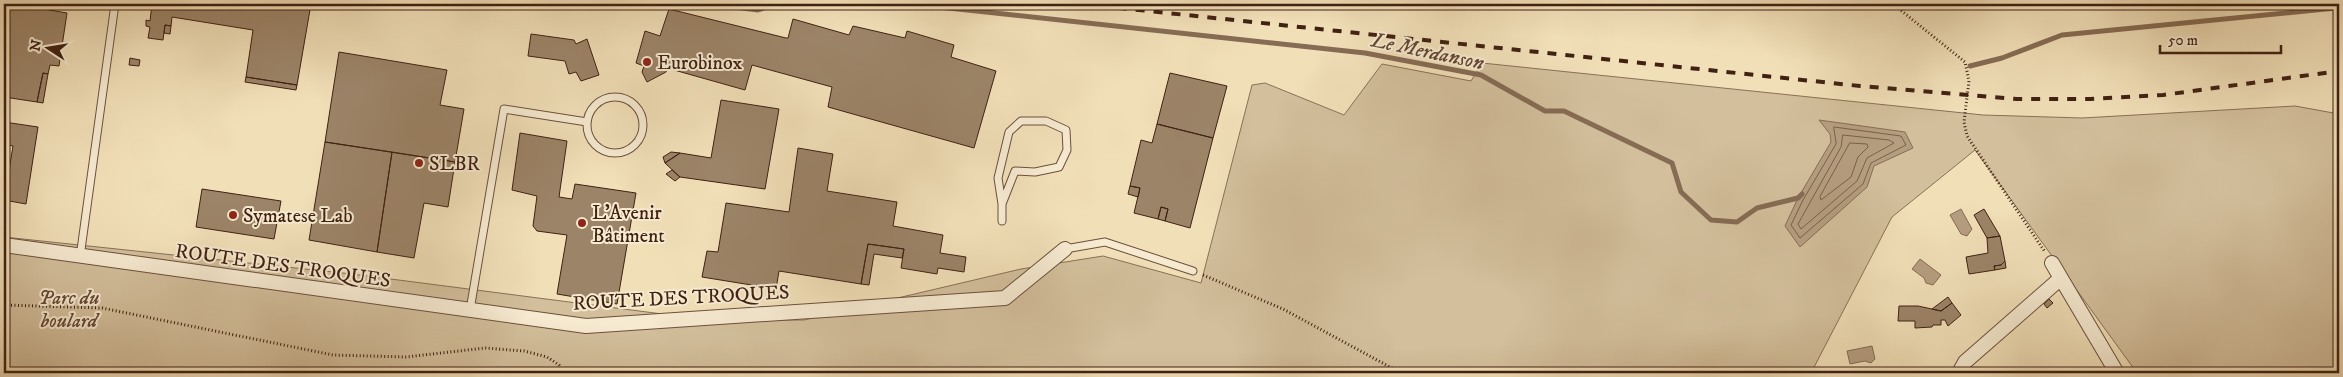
<svg xmlns="http://www.w3.org/2000/svg" width="2343" height="377" viewBox="0 0 2343 377" font-family="'IM FELL DW Pica',serif">
<rect width="100%" height="100%" fill="#f1dfb8"/>
<filter id="stains"><feTurbulence type="fractalNoise" baseFrequency=".004" numOctaves="4"/><feColorMatrix values="0 0 0 0 .2 0 0 0 0 .09 0 0 0 0 .02 0 0 0 .5 -.17"/></filter>
<radialGradient id="worn" r=".72"><stop offset=".6" stop-color="#630" stop-opacity="0"/><stop offset="1" stop-color="#630" stop-opacity=".3"/></radialGradient>
<path fill="#d3bf9c" stroke="#8a7057" d="M 1482,63 L 1983,115 L 2082,118 L 2295,106 L 2339,114 L 2339,373 L 2137,373 L 1975,150 L 1892,217 L 1811,373 L 4,373 L 4,237 L 352,274 L 709,320 L 804,320 L 1021,269 L 1103,256 L 1201,283 L 1252,85 L 1265,83 L 1344,115 L 1382,64 L 1471,81 Z"/>
<path fill="#b59e80" stroke="#866c54" d="M 1819,120 L 1905,132 L 1913,148 L 1874,166 L 1867,187 L 1800,247 L 1785,226 L 1798,198 L 1831,142 L 1830,134 Z
M 1961,209 L 1972,229 L 1967,236 L 1961,234 L 1950,215 Z
M 1920,259 L 1941,275 L 1933,285 L 1926,283 L 1924,278 L 1912,269 Z
M 1872,346 L 1875,359 L 1871,363 L 1865,361 L 1850,364 L 1847,351 Z"/>
<g fill="none" stroke-linecap="round" stroke-linejoin="round">
<path stroke="#7a6049" stroke-width="1" d="M 1834,127 L 1901,136 L 1906,145 L 1871,163 L 1863,184 L 1800,238 L 1791,225 L 1803,200 L 1836,144 Z
M 1843,135 L 1889,140 L 1894,143 L 1867,158 L 1857,181 L 1801,229 L 1798,224 L 1841,147 Z
M 1850,143 L 1867,144 L 1868,147 L 1858,157 L 1851,177 L 1821,200 L 1820,197 Z"/>
<path stroke="#866c54" stroke-width="5" d="M 711,4 L 758,10 L 774,4
M 911,4 L 1365,53 L 1481,75 L 1545,111 L 1564,111 L 1672,163 L 1681,192 L 1711,220 L 1737,222 L 1757,208 L 1798,198 L 1802,194
M 1970,66 L 2002,58 L 2062,35 L 2336,8"/>
</g>
<path fill="#9c8468" stroke="#402112" d="M 4,4 L 26,4 L 26,6 L 67,13 L 59,66 L 50,65 L 48,74 L 43,73 L 37,102 L 4,97 Z
M 152,4 L 311,4 L 297,85 L 246,77 L 253,30 L 172,17 L 171,26 L 165,25 L 163,40 L 148,38 L 150,27 L 146,26 L 146,20 L 150,21 Z
M 669,9 L 786,38 L 788,38 L 793,19 L 849,35 L 853,26 L 905,38 L 907,31 L 954,45 L 951,57 L 996,71 L 974,148 L 828,107 L 832,87 L 752,65 L 745,90 L 667,68 L 666,72 L 647,82 L 642,72 L 644,66 L 636,63 L 645,31 L 660,36 Z
M 165,25 L 171,26 L 170,34 L 164,33 Z
M 531,34 L 574,40 L 576,44 L 587,39 L 599,75 L 581,81 L 576,72 L 569,74 L 565,61 L 528,56 Z
M 339,52 L 447,70 L 440,105 L 464,109 L 455,162 L 325,142 Z
M 130,58 L 140,60 L 139,66 L 129,65 Z
M 43,73 L 48,74 L 43,103 L 37,102 Z
M 1170,73 L 1227,86 L 1213,138 L 1157,124 Z
M 246,77 L 297,85 L 296,90 L 245,82 Z
M 721,100 L 779,109 L 765,189 L 680,177 L 665,163 L 680,153 L 711,158 Z
M 4,122 L 38,127 L 26,204 L 4,200 L 13,146 L 4,144 Z
M 1157,124 L 1213,138 L 1190,228 L 1165,221 L 1168,209 L 1161,207 L 1158,219 L 1134,213 L 1140,188 L 1130,186 L 1141,140 L 1152,143 Z
M 520,133 L 567,141 L 559,197 L 572,199 L 575,184 L 636,193 L 617,304 L 557,294 L 567,235 L 537,231 L 533,226 L 537,196 L 512,190 Z
M 325,142 L 392,152 L 377,252 L 309,240 Z
M 798,148 L 833,154 L 827,191 L 897,202 L 893,226 L 943,235 L 940,253 L 966,257 L 964,272 L 938,268 L 937,274 L 901,268 L 904,249 L 868,244 L 861,284 L 779,271 L 776,289 L 702,277 L 707,251 L 718,252 L 726,203 L 789,212 Z
M 392,152 L 455,162 L 448,207 L 424,203 L 414,258 L 377,252 Z
M 671,152 L 680,153 L 665,163 L 663,157 Z
M 672,170 L 680,177 L 675,181 L 666,174 Z
M 1130,186 L 1140,188 L 1138,197 L 1128,194 Z
M 202,189 L 281,201 L 274,239 L 196,227 Z
M 1161,207 L 1168,209 L 1165,221 L 1158,219 Z
M 1984,209 L 2000,236 L 1987,238 L 1974,215 Z
M 2000,236 L 2005,261 L 2001,265 L 1994,266 L 1995,270 L 1969,274 L 1966,257 L 1988,253 L 1987,238 Z
M 868,244 L 904,249 L 902,258 L 874,254 L 869,285 L 861,284 Z
M 2005,261 L 2006,268 L 1995,270 L 1994,266 L 2001,265 Z
M 1948,297 L 1952,303 L 1941,311 L 1932,309 Z
M 2049,299 L 2053,303 L 2047,308 L 2044,304 Z
M 1952,303 L 1961,315 L 1948,326 L 1945,320 L 1941,320 L 1941,325 L 1933,325 L 1932,327 L 1915,328 L 1915,321 L 1898,321 L 1899,306 L 1918,306 L 1941,311 Z
M 2081,368 L 2082,373 L 2064,373 Z"/>
<g fill="none" stroke-linecap="round" stroke-linejoin="round">
<defs>
<path id="lane" d="M587 125a28 28 0 1 1 56 0a28 28 0 1 1-56 0Z
M 1002,204 L 998,178 L 1009,132 L 1021,121 L 1046,121 L 1066,130 L 1067,150 L 1059,167 L 1035,172 L 1015,171 L 1002,204 L 1002,221
M 1065,249 L 1105,242 L 1193,271
M 80,257 L 115,4
M 470,310 L 504,109 L 587,122"/>
<path id="street" d="M 4,245 L 586,326 L 1005,298 L 1065,249
M 2052,263 L 2117,373
M 1959,373 L 1965,362 L 2061,278"/>
</defs>
<use href="#lane" stroke="#6c503c" stroke-width="9"/>
<use href="#street" stroke="#6c503c" stroke-width="16"/>
<path stroke="#402112" stroke-width="3" stroke-dasharray="1 2.5" stroke-linecap="butt" d="M 1893,4 L 1965,62 L 1969,81 L 1964,122 L 1967,136 L 2045,252
M 1203,275 L 1283,309 L 1401,373
M 4,305 L 102,308 L 333,355 L 406,357 L 485,348 L 524,351 L 547,357 L 559,365 L 563,373"/>
<use href="#lane" stroke="#f6ead1" stroke-width="7"/>
<use href="#street" stroke="#f6ead1" stroke-width="14"/>
<path stroke="#402112" stroke-width="4" stroke-dasharray="9 9" stroke-linecap="butt" d="M 1082,4 L 1860,86 L 2017,99 L 2090,99 L 2163,95 L 2339,71"/>
</g>
<g fill="#8f2418" stroke="#f6ead1" stroke-width="2">
<circle cx="647" cy="62" r="5"/>
<circle cx="419" cy="163" r="5"/>
<circle cx="233" cy="215" r="5"/>
<circle cx="582" cy="223" r="5"/>
</g>
<g text-anchor="middle" stroke-width="4" stroke-linejoin="round" paint-order="stroke">
<g font-size="20" fill="#402112" stroke="#f6ead1" text-anchor="start">
<text x="657" y="69">Eurobinox</text>
<text x="429" y="170">SLBR</text>
<text x="592" y="219">L'Avenir<tspan x="592" dy="23">Bâtiment</tspan></text>
<text x="243" y="222">Symatese Lab</text>
</g>
<g font-size="20" fill="#402112" stroke="#f6ead1">
<text transform="translate(283 265) rotate(8)" y="7">ROUTE DES TROQUES</text>
<text transform="translate(681 297) rotate(-3)" y="7">ROUTE DES TROQUES</text>
</g>
<g font-size="20" font-style="italic" fill="#654834" stroke="#f6ead1">
<text x="69" y="304">Parc du<tspan x="69" dy="23">boulard</tspan></text>
</g>
<g font-size="21" font-style="italic" fill="#634633" stroke="#f6ead1">
<text transform="translate(1428 51) rotate(12)" y="7">Le Merdanson</text>
</g>
</g>
<rect width="2343" height="377" fill="none" stroke="#f1dfb8" stroke-width="20"/>
<rect x="5" y="5" width="2333" height="367" fill="none" stroke="#402112" stroke-width="2.5"/>
<rect x="10" y="10" width="2323" height="357" fill="none" stroke="#402112"/>
<g transform="translate(48 48) rotate(282)" stroke="#f6ead1" stroke-width="4" paint-order="stroke">
<path d="M0-4L9 19L0 12L-9 19Z" fill="#402112"/>
<text y="-8" font-size="14" font-weight="bold" text-anchor="middle" fill="#402112">N</text>
</g>
<path d="M2160 45v8h121v-8" fill="none" stroke="#402112" stroke-width="2.5"/>
<text x="2168" y="45" font-size="15" fill="#402112" stroke="#f6ead1" stroke-width="4" paint-order="stroke">50 m</text>
<rect width="100%" height="100%" filter="url(#stains)"/>
<rect width="100%" height="100%" fill="url(#worn)"/>
</svg>
